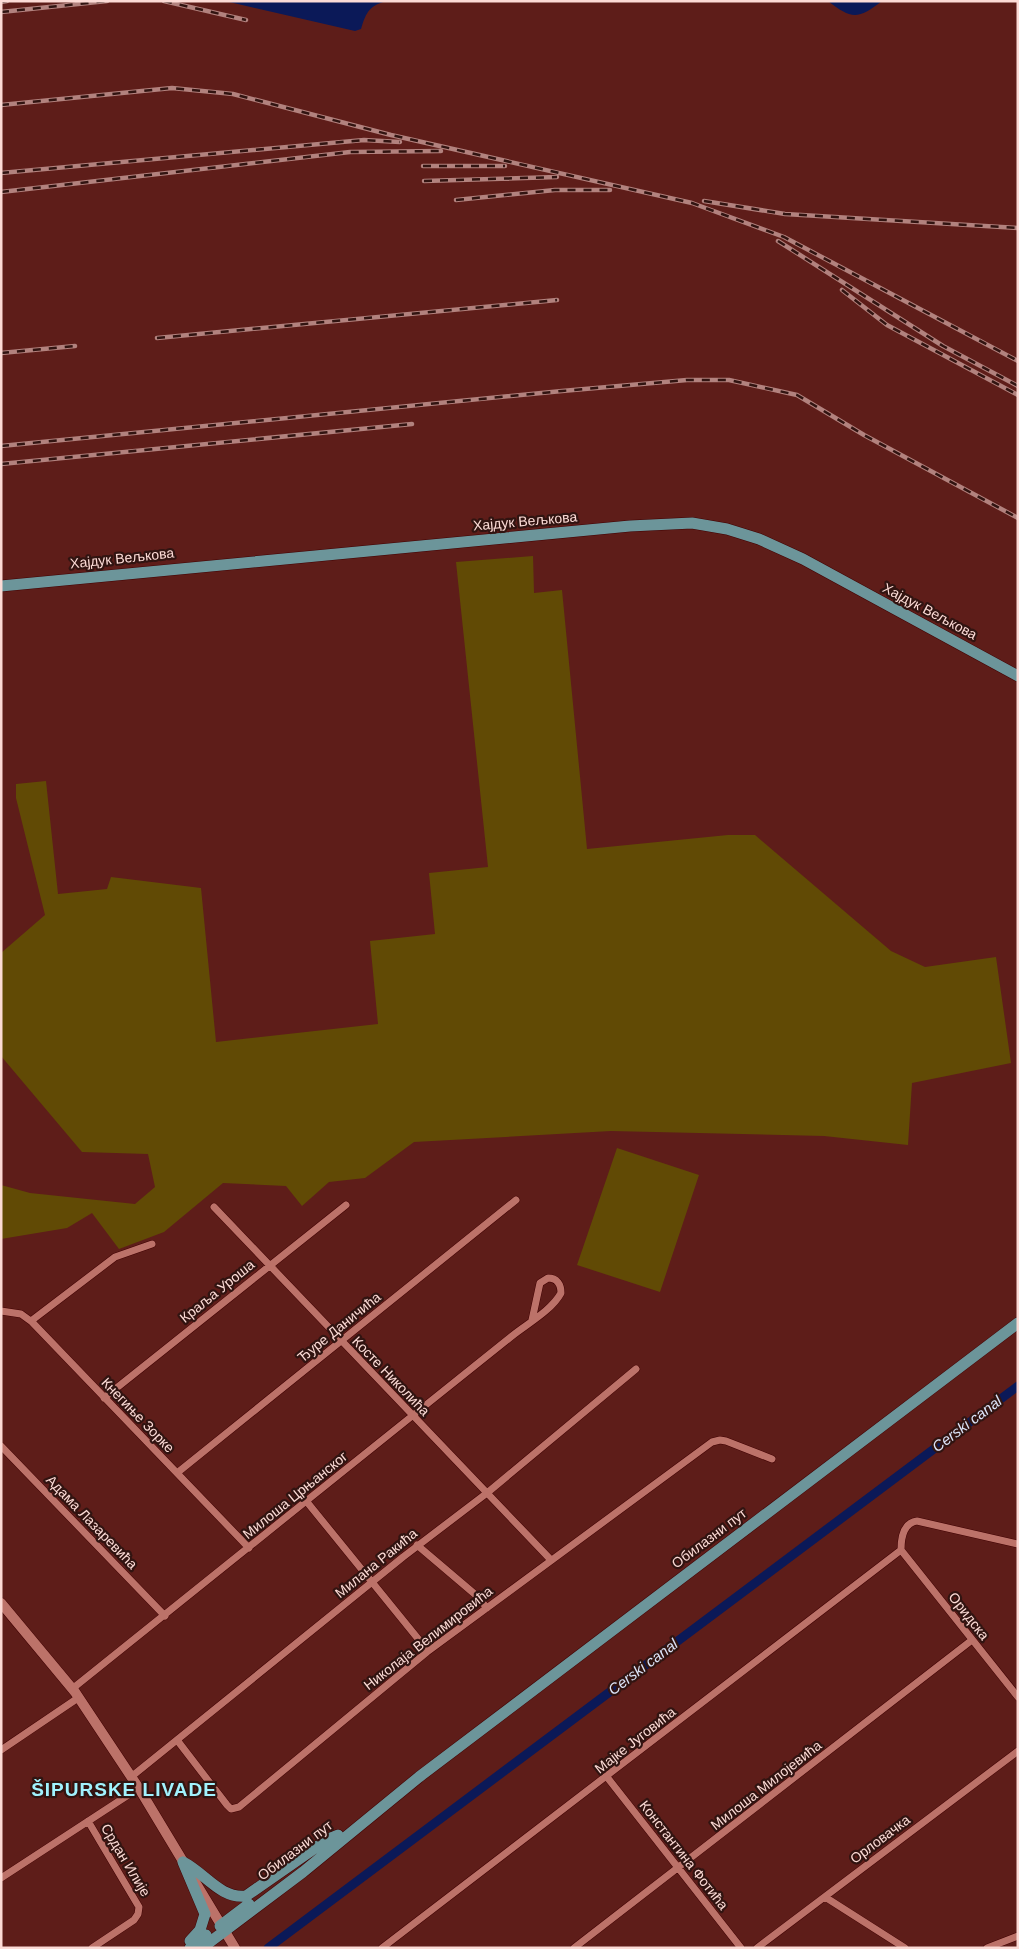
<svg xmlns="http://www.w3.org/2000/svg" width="1019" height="1949" viewBox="0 0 1019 1949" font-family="Helvetica,sans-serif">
<rect width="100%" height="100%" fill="#5e1d19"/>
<path fill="#614a05" d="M 533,556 L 534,593 L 562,590 L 587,849 L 728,835 L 755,835 L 891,951 L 925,967 L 996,957 L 1011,1063 L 912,1083 L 908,1145 L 824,1136 L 611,1131 L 414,1142 L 365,1178 L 329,1182 L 302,1206 L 286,1186 L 223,1183 L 164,1232 L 119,1249 L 92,1213 L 67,1228 L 1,1239 L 1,1185 L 30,1193 L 135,1204 L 155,1187 L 148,1154 L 82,1152 L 1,1056 L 1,953 L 45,915 L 16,798 L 16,784 L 46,781 L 58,894 L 107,889 L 111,877 L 201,888 L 216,1042 L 378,1024 L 370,941 L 435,934 L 429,873 L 488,867 L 456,562 Z
M 617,1148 L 699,1175 L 660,1292 L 577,1265 Z"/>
<path fill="#0b1958" d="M 225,1 L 389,1 C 370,4 366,12 361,29 L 355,31 Z
M 828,1 L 882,1 C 858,20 851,19 828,1 Z"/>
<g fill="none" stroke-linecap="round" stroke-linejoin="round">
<path stroke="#0b1958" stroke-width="9" d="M 268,1948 L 1018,1386"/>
<defs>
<path id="street" d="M 214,1207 L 551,1560
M 1,1311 L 21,1314 L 32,1322 L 249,1548
M 31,1321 L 115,1257 L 152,1244
M 104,1398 L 346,1205
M 1,1446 L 165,1616
M 177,1473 L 516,1200
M 307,1502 L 428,1651
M 417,1545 L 477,1596 L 487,1608
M 901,1550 L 1018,1697
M 901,1550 C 901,1538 903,1523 917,1521 L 1018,1544
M 72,1689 C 220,1572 365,1453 512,1336 C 527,1324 552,1310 561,1293 C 561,1284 557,1278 548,1278 L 540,1283 L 532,1320
M 177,1740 L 227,1805 L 231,1809 L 239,1807 L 427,1652 L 712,1442 L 720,1440 L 726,1441 L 772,1459
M 1,1750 L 78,1698
M 131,1777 L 403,1557 L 487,1493 L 636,1369
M 607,1777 L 741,1948
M 88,1821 L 139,1907 L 138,1914 L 134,1920 L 92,1948
M 1,1878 L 139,1788
M 825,1897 L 905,1948
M 382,1948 L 901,1550
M 574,1948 L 972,1640
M 757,1948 L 1018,1751
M 987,1948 L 1018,1936"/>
<path id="secondary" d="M 1,1603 L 75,1692 L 140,1790 L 187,1868
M 194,1880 L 235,1948"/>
<path id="primary" d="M 1,586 L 630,526 L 692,523 L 727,529 L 759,539 L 803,559 L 1018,676
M 183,1862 C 205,1873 220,1899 246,1896 L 328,1839 L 338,1835
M 183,1862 L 205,1914 L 200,1930 L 190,1941
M 220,1926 L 249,1904
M 190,1948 L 206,1935
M 202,1948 L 303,1872 L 419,1777 L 1018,1323"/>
</defs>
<use href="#street" stroke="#400002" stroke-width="8"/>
<use href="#secondary" stroke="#400002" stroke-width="11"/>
<use href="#primary" stroke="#400002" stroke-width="12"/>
<use href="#street" stroke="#bc7269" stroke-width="7"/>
<use href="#secondary" stroke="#bc7269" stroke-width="10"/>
<use href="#primary" stroke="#6c959a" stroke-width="11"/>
<defs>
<path id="rail" d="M 164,1 L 246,20
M 1,2 L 7,1
M 1,12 L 107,1
M 1,105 L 172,88 L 233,94 L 391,135 L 692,203 L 784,237 L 1018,361
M 423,166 L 505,166
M 1,173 L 364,140 L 400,142
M 424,181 L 557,177
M 1,192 L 350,152 L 441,151
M 456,200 L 555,190 L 610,190
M 704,201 L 785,214 L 1018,228
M 778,241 L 943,346 L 1018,386
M 842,290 L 887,325 L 1018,395
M 157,338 L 557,300
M 1,353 L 75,346
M 1,446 L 562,391 L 687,380 L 729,380 L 797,395 L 864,435 L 1018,518
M 1,464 L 412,424"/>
</defs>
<use href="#rail" stroke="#b2827e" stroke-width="4.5"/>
<use href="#rail" stroke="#311411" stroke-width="2.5" stroke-dasharray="8" stroke-linecap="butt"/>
</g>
<g text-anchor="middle" stroke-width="4.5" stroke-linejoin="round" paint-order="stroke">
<g font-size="14" fill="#fcdbd6" stroke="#311411">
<text transform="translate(525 521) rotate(-5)" y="5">Хајдук Вељкова</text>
<text transform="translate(122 558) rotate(-6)" y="5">Хајдук Вељкова</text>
<text transform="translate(930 611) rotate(28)" y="5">Хајдук Вељкова</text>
<text transform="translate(217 1291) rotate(-39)" y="5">Краља Уроша</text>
<text transform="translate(339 1327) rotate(-39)" y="5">Ђуре Даничића</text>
<text transform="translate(391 1376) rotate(46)" y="5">Косте Николића</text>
<text transform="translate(138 1415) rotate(46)" y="5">Кнегиње Зорке</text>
<text transform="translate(295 1495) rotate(-39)" y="5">Милоша Црњанског</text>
<text transform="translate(92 1522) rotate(46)" y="5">Адама Лазаревића</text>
<text transform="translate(709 1538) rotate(-37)" y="5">Обилазни пут</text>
<text transform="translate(376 1563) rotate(-39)" y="5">Милана Ракића</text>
<text transform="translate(969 1616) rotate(52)" y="5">Оридска</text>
<text transform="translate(428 1638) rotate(-38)" y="5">Николаја Велимировића</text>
<text transform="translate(635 1740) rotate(-38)" y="5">Мајке Југовића</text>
<text transform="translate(766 1785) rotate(-38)" y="5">Милоша Милојевића</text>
<text transform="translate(880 1839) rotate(-37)" y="5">Орловачка</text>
<text transform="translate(295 1850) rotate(-37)" y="5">Обилазни пут</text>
<text transform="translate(684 1855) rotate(52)" y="5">Константина Фотића</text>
<text transform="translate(126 1860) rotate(59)" y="5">Срдан Илије</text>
</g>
<g font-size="15" font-style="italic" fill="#dce4f8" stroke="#311411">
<text transform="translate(967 1424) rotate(-37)" y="5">Cerski canal</text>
<text transform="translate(643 1667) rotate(-37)" y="5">Cerski canal</text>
</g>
<g font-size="19" font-weight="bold" letter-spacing="1" fill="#a1f2fe" stroke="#311411">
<text x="124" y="1796">ŠIPURSKE LIVADE</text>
</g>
</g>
<rect width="1019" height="1949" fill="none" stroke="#fcdbd6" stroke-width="5"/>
</svg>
